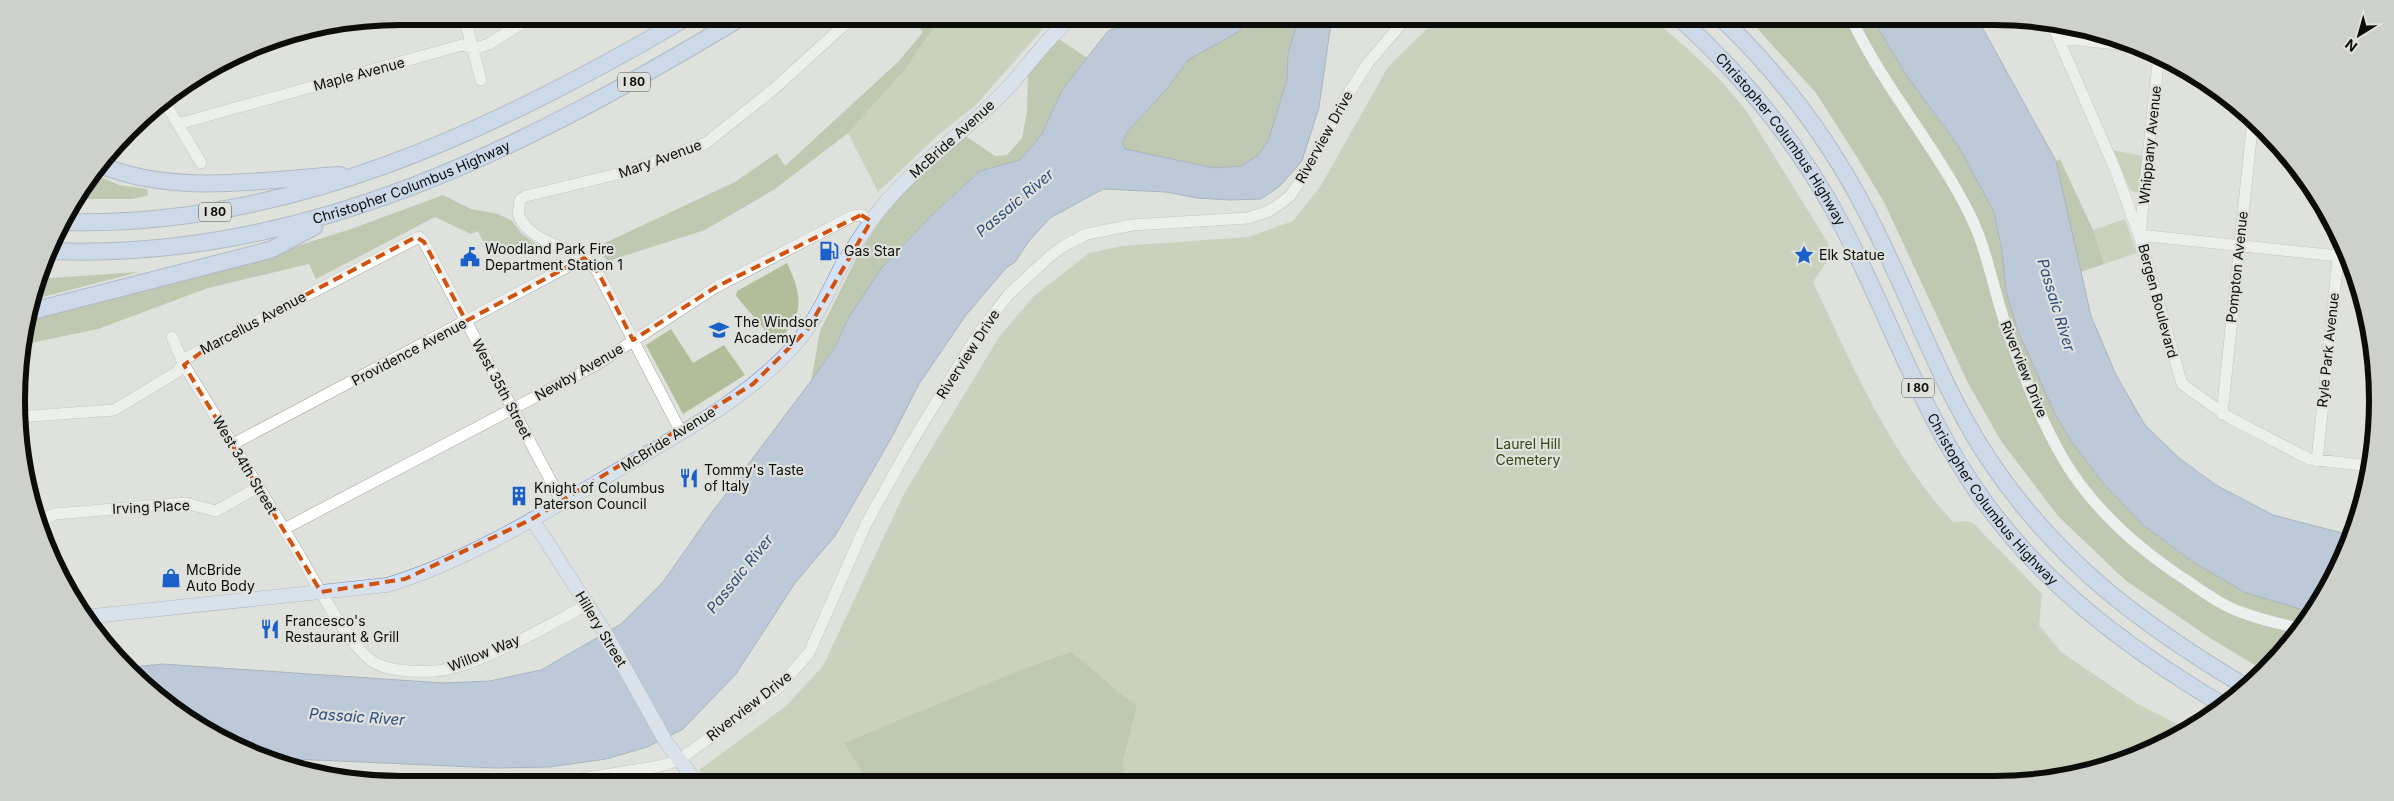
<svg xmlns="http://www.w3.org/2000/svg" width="2394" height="801" viewBox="0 0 2394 801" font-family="Inter,sans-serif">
<rect width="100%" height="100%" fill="#dfe1dc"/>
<path fill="#b1be99" d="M 942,16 L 1054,16 L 976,105 L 937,136 L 878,192 L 848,133 L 904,71 Z
M 1440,16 L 1650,16 C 1684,46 1720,75 1747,112 L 1828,243 L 1830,257 L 1813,282 C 1852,365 1890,454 1953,522 L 1967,521 L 1974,524 L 2042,594 L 2039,625 L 2061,652 L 2136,703 L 2187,729 L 2163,745 L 2044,781 L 1125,783 L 1123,761 L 1137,707 L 844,743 L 869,784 L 709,784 L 699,770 L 786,706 L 823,666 L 904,494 L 999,337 L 1034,296 L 1089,253 L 1122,246 L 1248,237 L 1293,221 L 1320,187 L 1388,67 Z
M 2112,150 L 2144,156 L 2140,189 L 2136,193 L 2130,190 Z
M 2125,219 L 2137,253 L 2104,264 L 2093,230 Z
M 787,263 C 803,298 805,314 776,343 L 736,296 L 737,291 Z
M 671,329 L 693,363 L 724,345 L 745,375 L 683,414 L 646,345 Z"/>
<path fill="#99a87c" d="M 918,16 L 942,16 L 904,71 L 848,133 L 775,189 L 705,230 L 608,261 L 594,248 L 735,182 L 777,153 L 785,166 L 899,61 L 923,32 L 912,20 Z
M 1127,16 L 1175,16 L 1172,19 L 1154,19 L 1108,31 Z
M 1248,16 L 1299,16 L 1288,54 L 1287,80 L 1268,141 L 1258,155 L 1242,166 L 1214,168 L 1125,149 L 1122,144 L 1128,131 L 1166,90 L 1188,60 L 1240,31 Z
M 1746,16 L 1871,16 L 1907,76 L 1959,147 L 1994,212 L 2002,251 L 2055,414 L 2071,441 L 2104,484 L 2142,524 L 2192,561 L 2244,592 L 2310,612 L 2263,670 L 2210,638 L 2125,580 L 2058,516 L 2001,441 L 1968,383 L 1885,204 L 1857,157 L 1816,93 Z
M 1059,39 L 1087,58 L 1062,90 L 1042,134 L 1020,160 L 980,171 L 930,217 L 880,270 L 849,317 L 835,346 L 811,381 L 820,331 L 858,255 L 880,221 L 913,182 L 964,135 L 995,156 L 1007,155 L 1022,138 L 1027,112 L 1028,73 Z
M 2060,159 L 2093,230 L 2104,264 L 2081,272 L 2056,161 Z
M 92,173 L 119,185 L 147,189 L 148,195 L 133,199 L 75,199 Z
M 443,195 L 471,209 L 498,214 L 512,221 L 521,233 L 537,245 L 532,248 L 511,247 L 489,254 L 478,231 L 471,234 L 435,217 L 316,279 L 309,264 L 208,288 L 98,329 L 21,345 L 30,317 L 256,259 L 354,228 Z
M 139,272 L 35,299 L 42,276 L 51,278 Z
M 1071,652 L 1137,707 L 1123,761 L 1125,783 L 869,784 L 844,743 L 1018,671 Z"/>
<path fill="#93acd4" stroke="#6a7c98" d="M 1175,16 L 1248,16 L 1240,31 L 1188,60 L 1166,90 L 1128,131 L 1122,143 L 1125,149 L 1214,168 L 1242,166 L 1258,155 L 1268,141 L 1287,80 L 1288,54 L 1299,16 L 1332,16 L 1319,107 L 1302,161 L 1280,186 L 1261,199 L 1230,200 L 1197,198 L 1166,192 L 1103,189 L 1050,218 L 1029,241 L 1015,262 L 1006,268 L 966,315 L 919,384 L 893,435 L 835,536 L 795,583 L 736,674 L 683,729 L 647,747 L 606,759 L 550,767 L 495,768 L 271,758 L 187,720 L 125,668 L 162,664 L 443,683 L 490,681 L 541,670 L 621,624 L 663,582 L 710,515 L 811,381 L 835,347 L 849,317 L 880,270 L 930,217 L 980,171 L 1020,160 L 1042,134 L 1062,90 L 1108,31 L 1154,19 L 1172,19 Z
M 1871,16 L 1976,16 L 2056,161 L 2091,316 L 2116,375 L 2145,425 L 2179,458 L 2216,485 L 2273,515 L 2350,535 L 2326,593 L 2310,612 L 2244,592 L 2192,561 L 2142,524 L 2104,484 L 2071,441 L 2055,414 L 2019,334 L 2006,292 L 2002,251 L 1994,212 L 1959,147 L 1907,76 Z"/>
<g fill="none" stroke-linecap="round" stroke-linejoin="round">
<defs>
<path id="minor" d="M 464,16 L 481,80
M 1850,16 C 1883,87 1937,147 1971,217 C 1987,250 1993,288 2005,323 C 2020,366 2038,415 2061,455 C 2091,508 2138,549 2189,582 C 2203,592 2217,602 2233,609 C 2254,618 2276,623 2298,628
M 2052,24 L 2115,169 L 2139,235 L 2182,384 L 2230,418 L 2309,459 L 2370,466
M 2059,38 L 2137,46
M 164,101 L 201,163
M 178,124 L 462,45 L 476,48 L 489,44 L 533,16
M 2140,233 L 2159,54
M 2139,235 L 2348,257
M 172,337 L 184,365 C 223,428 262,492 300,556 C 315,582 349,645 372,661 C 388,672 416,672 435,671 C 474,669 550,624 587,605
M 2222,414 L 2253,119
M 17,417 L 114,410 L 177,372 L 188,357 L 419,237 L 424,242 L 562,502
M 681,432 L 595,267 C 573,244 531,246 518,214 L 520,200 L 526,196 L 626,172 L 706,143 L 775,88 L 854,16
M 233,444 L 584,258
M 2317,461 L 2340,239
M 39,522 L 55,514 L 185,503 L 216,511 L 258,487
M 284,529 L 596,365 L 716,287 L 853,216 L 861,215 L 871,221
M 299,771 L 450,785
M 550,784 L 660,766 L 679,760 L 779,687 L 809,653 L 866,524 L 910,445 L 978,334 L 1009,294 L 1049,257 L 1062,247 L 1087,234 L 1132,225 L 1248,218 L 1269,211 L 1281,203 L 1290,196 L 1303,177 L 1345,99 L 1368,63 L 1408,16"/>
<path id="major" d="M 532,519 L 603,629 L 666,742 L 698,784
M 84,617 L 387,585 C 465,562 546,512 616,471 C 677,435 751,397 797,342 C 816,320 828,292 841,267 C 850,251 861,236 871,221 C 906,172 957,139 999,97 C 1025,71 1044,40 1073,16"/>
<g id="highway">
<path id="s1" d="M 1677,16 C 1746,78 1803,149 1845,231 C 1888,315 1919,405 1972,484 C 2036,580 2125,647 2223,705"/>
<path d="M 1719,16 C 1781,75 1832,143 1870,219 C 1911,298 1939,384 1988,458 C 2057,562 2142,625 2248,688"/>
<path d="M 98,164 C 172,196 261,180 340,175"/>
<path d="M 61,222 C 289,229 498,129 689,16"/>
<path id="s2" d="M 50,251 C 308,262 529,145 744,16"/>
<path d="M 32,311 L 270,250 L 314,227"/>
</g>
</defs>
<use href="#minor" stroke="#a2a49f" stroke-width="12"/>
<use href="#major" stroke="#798aa5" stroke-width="15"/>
<use href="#highway" stroke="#798aa5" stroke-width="18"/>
<use href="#minor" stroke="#fff" stroke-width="11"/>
<use href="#major" stroke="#d2e2fb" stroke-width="14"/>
<use href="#highway" stroke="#b4cef8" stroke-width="16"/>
</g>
<path d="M0 0H2394V801H0ZM 861,215 L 871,221 L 807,330 L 753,384 L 532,519 L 405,579 L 321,592 L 184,365 L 214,343 L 416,237 L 424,242 L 466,321 L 584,258 L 598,272 L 633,340 L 716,287 Z" fill="#dfe1dc" fill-opacity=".55" fill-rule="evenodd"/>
<path fill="none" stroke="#d2510c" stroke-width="4" stroke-dasharray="10 6" stroke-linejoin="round" d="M 861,215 L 871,221 L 807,330 L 753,384 L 532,519 L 405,579 L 321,592 L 184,365 L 214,343 L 416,237 L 424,242 L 466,321 L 584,258 L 598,272 L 633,340 L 716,287 Z"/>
<defs>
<symbol id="fuel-bare" viewBox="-9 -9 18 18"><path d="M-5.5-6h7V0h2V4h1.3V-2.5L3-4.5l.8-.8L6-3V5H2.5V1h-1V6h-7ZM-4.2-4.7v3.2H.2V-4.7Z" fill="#1a5fca" stroke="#dfe1dc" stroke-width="2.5" paint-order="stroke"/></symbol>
<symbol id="sight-bare" viewBox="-9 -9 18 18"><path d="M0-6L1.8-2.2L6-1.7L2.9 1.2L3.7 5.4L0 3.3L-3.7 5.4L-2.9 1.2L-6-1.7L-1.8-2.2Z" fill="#1a5fca" stroke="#dfe1dc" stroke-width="2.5" paint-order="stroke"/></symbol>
<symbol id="civic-bare" viewBox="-9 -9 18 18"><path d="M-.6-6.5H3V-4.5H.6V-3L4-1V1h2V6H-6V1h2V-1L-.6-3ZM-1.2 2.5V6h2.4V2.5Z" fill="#1a5fca" stroke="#dfe1dc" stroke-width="2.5" paint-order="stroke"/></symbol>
<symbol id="school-bare" viewBox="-9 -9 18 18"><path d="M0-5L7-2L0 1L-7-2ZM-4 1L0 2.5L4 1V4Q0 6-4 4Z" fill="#1a5fca" stroke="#dfe1dc" stroke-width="2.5" paint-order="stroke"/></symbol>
<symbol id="restaurant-bare" viewBox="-9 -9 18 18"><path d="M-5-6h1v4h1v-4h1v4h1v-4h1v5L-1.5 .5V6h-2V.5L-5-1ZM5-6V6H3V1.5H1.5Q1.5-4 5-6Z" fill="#1a5fca" stroke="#dfe1dc" stroke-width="2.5" paint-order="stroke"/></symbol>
<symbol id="building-bare" viewBox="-9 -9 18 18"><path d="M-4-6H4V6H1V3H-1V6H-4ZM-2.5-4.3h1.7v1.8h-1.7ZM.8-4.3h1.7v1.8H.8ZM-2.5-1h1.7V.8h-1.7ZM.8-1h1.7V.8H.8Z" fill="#1a5fca" stroke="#dfe1dc" stroke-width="2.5" paint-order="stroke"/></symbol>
<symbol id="shop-bare" viewBox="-9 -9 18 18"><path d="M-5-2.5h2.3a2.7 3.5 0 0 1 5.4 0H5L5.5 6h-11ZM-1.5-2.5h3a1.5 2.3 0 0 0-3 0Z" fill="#1a5fca" stroke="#dfe1dc" stroke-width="2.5" paint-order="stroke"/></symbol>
</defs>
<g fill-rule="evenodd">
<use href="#fuel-bare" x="815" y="237" width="28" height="28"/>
<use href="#sight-bare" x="1790" y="241" width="28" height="28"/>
<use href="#civic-bare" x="456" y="243" width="28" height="28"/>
<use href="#school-bare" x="705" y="316" width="28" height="28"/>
<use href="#restaurant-bare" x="675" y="464" width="28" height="28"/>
<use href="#building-bare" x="505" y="482" width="28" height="28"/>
<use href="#shop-bare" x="157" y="564" width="28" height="28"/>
<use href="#restaurant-bare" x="256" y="615" width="28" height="28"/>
</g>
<g text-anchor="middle" stroke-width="4.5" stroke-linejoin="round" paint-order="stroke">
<g fill="#dfe1dc" stroke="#4b4c4a" stroke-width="1">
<rect x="618" y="72.5" width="32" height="19" rx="4"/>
<rect x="199" y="202.5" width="32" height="19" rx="4"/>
<rect x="1902" y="378.5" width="32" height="19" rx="4"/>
</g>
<g font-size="12" font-weight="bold" fill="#0c0c0b">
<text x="634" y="86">I 80</text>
<text x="215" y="216">I 80</text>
<text x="1918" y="392">I 80</text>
</g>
<g font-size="14" fill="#0c0c0b" stroke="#dfe1dc">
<text transform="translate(359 74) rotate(-15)" y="5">Maple Avenue</text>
<text transform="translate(1324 137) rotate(-61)" y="5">Riverview Drive</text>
<text transform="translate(952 139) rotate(-42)" y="5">McBride Avenue</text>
<text dy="5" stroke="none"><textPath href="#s1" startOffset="162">Christopher Columbus Highway</textPath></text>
<text transform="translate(2150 145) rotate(-84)" y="5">Whippany Avenue</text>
<text transform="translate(660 159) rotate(-20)" y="5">Mary Avenue</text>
<text dy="5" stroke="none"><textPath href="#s2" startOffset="371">Christopher Columbus Highway</textPath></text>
<text transform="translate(2237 267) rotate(-84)" y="5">Pompton Avenue</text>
<text transform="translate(2158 301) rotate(75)" y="5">Bergen Boulevard</text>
<text transform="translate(253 323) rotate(-28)" y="5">Marcellus Avenue</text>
<text transform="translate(2328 350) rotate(-84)" y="5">Ryle Park Avenue</text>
<text transform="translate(409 352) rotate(-28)" y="5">Providence Avenue</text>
<text transform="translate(968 354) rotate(-57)" y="5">Riverview Drive</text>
<text transform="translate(2024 369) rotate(68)" y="5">Riverview Drive</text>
<text transform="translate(579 372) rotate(-30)" y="5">Newby Avenue</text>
<text transform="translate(502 389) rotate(62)" y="5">West 35th Street</text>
<text transform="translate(668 439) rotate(-32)" y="5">McBride Avenue</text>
<text transform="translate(245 465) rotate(59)" y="5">West 34th Street</text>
<text dy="5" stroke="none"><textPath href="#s1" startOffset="582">Christopher Columbus Highway</textPath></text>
<text transform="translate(151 507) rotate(-3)" y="5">Irving Place</text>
<text transform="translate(601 629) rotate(59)" y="5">Hillery Street</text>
<text transform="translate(484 653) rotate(-22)" y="5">Willow Way</text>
<text transform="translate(749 706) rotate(-38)" y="5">Riverview Drive</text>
</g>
<g font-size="14" fill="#0c0c0b" stroke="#dfe1dc" text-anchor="start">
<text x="485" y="254">Woodland Park Fire<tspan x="485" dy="16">Department Station 1</tspan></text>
<text x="844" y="256">Gas Star</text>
<text x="1819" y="260">Elk Statue</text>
<text x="734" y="327">The Windsor<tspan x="734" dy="16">Academy</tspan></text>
<text x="704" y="475">Tommy's Taste<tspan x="704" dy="16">of Italy</tspan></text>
<text x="534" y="493">Knight of Columbus<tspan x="534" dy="16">Paterson Council</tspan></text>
<text x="186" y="575">McBride<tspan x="186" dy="16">Auto Body</tspan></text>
<text x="285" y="626">Francesco's<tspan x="285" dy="16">Restaurant &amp; Grill</tspan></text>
</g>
<g font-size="14" fill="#374512" stroke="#dfe1dc">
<text x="1528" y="449">Laurel Hill<tspan x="1528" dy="16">Cemetery</tspan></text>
</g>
<g font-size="15" font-style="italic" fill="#2b4b7e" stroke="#dfe1dc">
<text transform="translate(1015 203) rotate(-40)" y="5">Passaic River</text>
<text transform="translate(2056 305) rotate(73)" y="5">Passaic River</text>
<text transform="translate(740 574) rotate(-51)" y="5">Passaic River</text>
<text transform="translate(357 717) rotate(4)" y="5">Passaic River</text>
</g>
</g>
<path d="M0 0H2394V801H0ZM400 25H1994A375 375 0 0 1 2369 400V401A375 375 0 0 1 1994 776H400A375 375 0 0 1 25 401V400A375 375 0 0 1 400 25Z" fill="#ced0cb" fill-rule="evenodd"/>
<path fill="none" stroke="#0c0c0b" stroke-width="6" d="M400 25H1994A375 375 0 0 1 2369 400V401A375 375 0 0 1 1994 776H400A375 375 0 0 1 25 401V400A375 375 0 0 1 400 25Z"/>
<g transform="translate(2359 35) rotate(217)" stroke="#dfe1dc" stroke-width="4" paint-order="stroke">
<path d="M0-4L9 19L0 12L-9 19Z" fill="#0c0c0b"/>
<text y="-8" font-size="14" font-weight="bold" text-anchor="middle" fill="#0c0c0b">N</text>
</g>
</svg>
